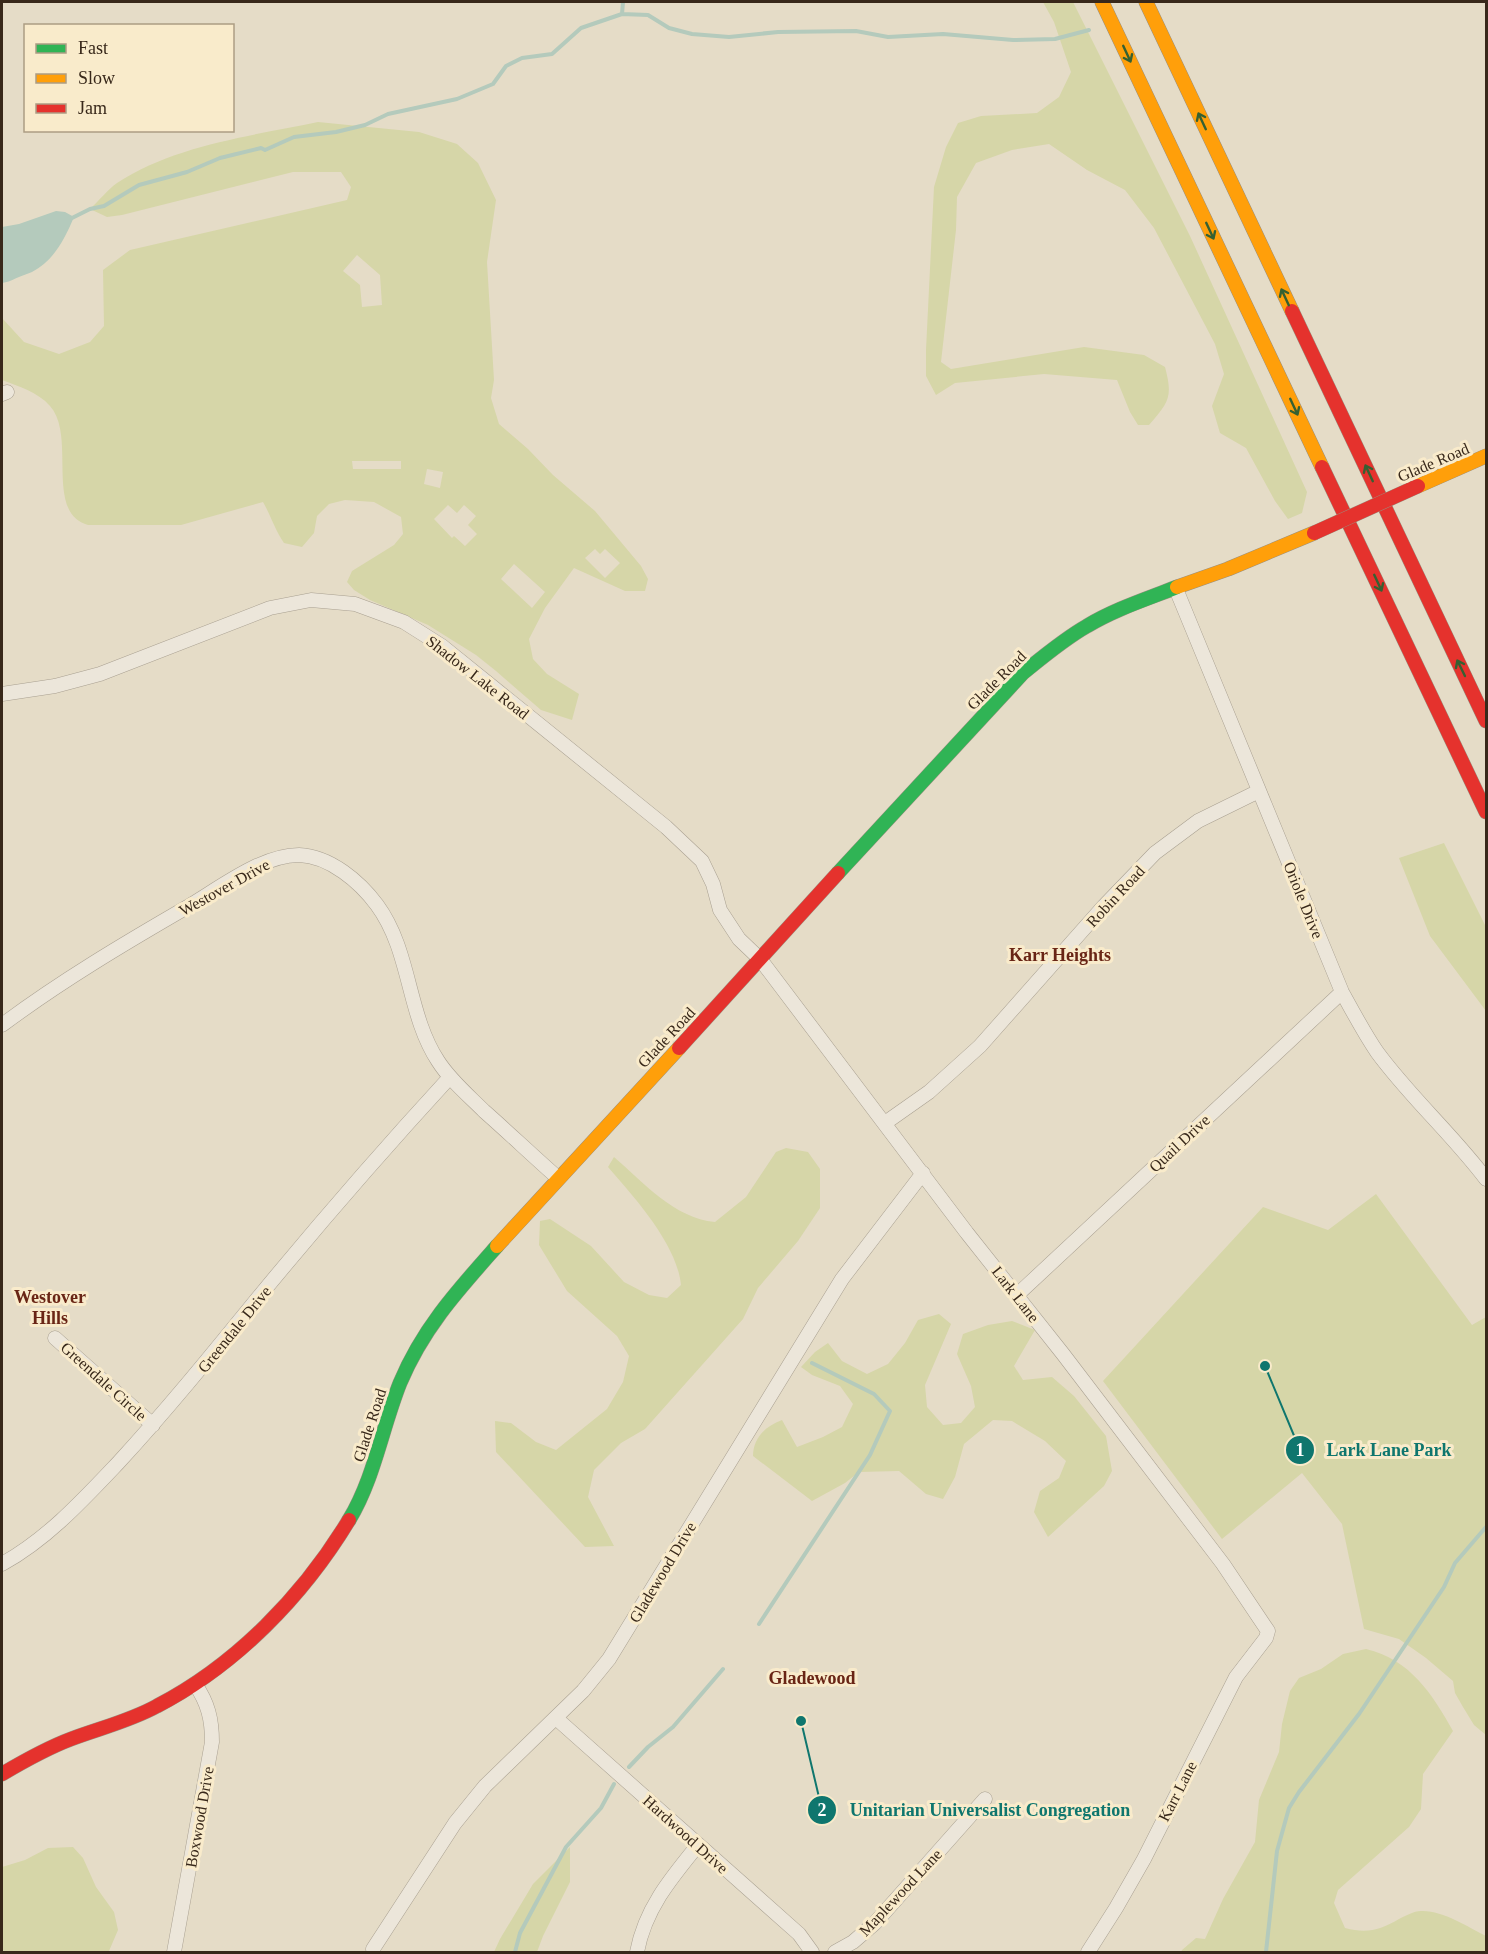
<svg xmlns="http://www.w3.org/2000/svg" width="1488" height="1954" viewBox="0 0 1488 1954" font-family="Georgia,serif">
<rect width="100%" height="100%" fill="#e5dcc7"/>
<path fill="#d6d6a8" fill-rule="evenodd" d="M 1043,2 L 1073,2 L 1190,236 L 1307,492 L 1302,513 L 1288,519 L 1275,501 L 1246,448 L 1220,433 L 1212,406 L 1224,374 L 1215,344 L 1154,228 L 1125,190 L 1087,170 L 1049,144 L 1012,150 L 976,163 L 957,197 L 956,230 L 941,362 L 951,369 L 1084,347 L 1144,355 L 1165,367 C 1173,397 1169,402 1149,425 L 1138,425 L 1130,412 L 1117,380 L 1044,374 L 955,383 L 936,395 L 926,376 L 926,350 L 934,187 L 946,147 L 958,123 L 981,116 L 1037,113 L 1059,97 L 1071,72 L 1054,22 Z
M 318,122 L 419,132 L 457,144 L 478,163 L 496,200 L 487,262 L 494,380 L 491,398 L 499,424 L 528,449 L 553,475 L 595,511 L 641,566 L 648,579 L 645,591 L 625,591 L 574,568 L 545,608 L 529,639 L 533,659 L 547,674 L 579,694 L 572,720 L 541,710 L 496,671 L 476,655 L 428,625 L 370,600 L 354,590 L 347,582 L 352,571 L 394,545 L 403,534 L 401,517 L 374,502 L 345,500 L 329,504 L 317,516 L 314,533 L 302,547 L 284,543 C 275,530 271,516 263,502 L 181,525 L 88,525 C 44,513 77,436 50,406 C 38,392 18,386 2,380 L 2,318 L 24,342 L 59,354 L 90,342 L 104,326 L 103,270 L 130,250 L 347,200 L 351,187 L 341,172 L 293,172 L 122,215 L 107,217 L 90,209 C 99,201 107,190 117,183 C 175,145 251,136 318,122 ZM 357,255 L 380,275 L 382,305 L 362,307 L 360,285 L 343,271 ZM 352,461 L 401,461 L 401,469 L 353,469 ZM 427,469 L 443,472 L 440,488 L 424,484 ZM 448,505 L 457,513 L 464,505 L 476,516 L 468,525 L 477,534 L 465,546 L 454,536 L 452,538 L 434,519 ZM 595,549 L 600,554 L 605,549 L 620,563 L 605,578 L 585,558 ZM 514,564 L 545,592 L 532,608 L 501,579 Z
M 1444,843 L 1486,927 L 1486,1011 L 1430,936 L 1399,858 Z
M 786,1148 L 808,1152 L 820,1169 L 820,1208 L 798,1241 L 758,1288 L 743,1319 L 645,1429 L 621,1443 L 594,1470 L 588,1497 L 614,1546 L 585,1547 L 496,1452 L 495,1421 L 511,1423 L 536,1442 L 556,1450 L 607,1409 L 623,1382 L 629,1356 L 617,1336 L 567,1291 L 539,1245 L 540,1221 L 550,1219 L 591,1246 L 624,1282 L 649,1295 L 667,1298 L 681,1285 C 677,1244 634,1197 608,1167 L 614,1157 C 644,1183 674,1218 715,1222 L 746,1197 L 776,1152 Z
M 1376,1194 L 1472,1325 L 1486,1317 L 1486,1735 L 1474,1725 L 1463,1707 L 1455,1693 L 1453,1681 L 1426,1658 L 1399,1639 L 1364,1629 L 1342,1524 L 1302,1473 L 1222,1539 L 1103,1381 L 1263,1207 L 1328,1230 Z
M 939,1314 L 951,1324 L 925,1385 L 927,1407 L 943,1425 L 961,1423 L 975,1407 L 971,1386 L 957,1354 L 963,1334 L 988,1325 L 1012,1321 L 1035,1330 L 1014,1366 L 1023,1380 L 1052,1377 L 1074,1396 L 1106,1436 L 1112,1471 L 1104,1486 L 1048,1537 L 1034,1512 L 1040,1491 L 1059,1478 L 1066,1461 L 1045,1441 L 1012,1421 L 993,1420 L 964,1444 L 955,1477 L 943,1499 L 926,1494 L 899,1471 L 859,1472 L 845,1483 L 812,1501 L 753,1456 C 753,1439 765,1426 782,1420 L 797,1447 L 823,1437 L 842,1427 L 853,1404 L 840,1386 L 812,1375 L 801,1367 L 815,1352 L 828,1343 L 842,1361 L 867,1374 L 888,1364 L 905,1343 L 918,1320 Z
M 1366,1649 C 1410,1659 1433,1695 1453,1731 L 1423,1774 L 1421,1809 L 1409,1827 L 1338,1890 L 1334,1903 L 1345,1928 C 1367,1934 1380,1930 1399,1919 C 1405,1916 1414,1911 1421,1911 C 1442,1910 1468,1927 1486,1936 L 1486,1952 L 1181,1952 L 1182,1950 L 1196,1938 L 1205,1939 L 1223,1899 L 1255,1842 L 1259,1800 L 1279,1752 L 1282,1724 L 1290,1691 L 1299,1678 L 1321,1669 L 1343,1654 Z
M 73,1847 L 83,1858 L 96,1887 L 114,1912 L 118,1930 L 109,1951 L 2,1952 L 2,1867 L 25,1860 L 48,1848 Z
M 570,1847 L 570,1882 L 543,1936 L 537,1952 L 494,1952 L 500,1939 L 533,1884 Z"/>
<path fill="#b4cabc" d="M 56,211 L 65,212 L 74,217 C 65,238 54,261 32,272 C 28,274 23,275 19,277 C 12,280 9,282 2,283 L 2,227 L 19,224 Z"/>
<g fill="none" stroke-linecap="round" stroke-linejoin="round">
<path stroke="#b4cabc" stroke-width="4" d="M 622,14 L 623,2
M 72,218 L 90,209 L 104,206 L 139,185 L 187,172 L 220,158 L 261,148 L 265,150 L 294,137 L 336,132 L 365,125 L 388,114 L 457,99 L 493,84 L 506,66 L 522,58 L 552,54 L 581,28 L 622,14 L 648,15 L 669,28 L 692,34 L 729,37 L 778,32 L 856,31 L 888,37 L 943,34 L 1013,40 L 1055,39 L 1089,30
M 759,1624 L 870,1455 L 890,1411 L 874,1394 L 812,1363
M 629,1767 L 648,1747 L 673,1727 L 723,1669
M 515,1952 L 520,1933 L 566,1847 L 601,1808 L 614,1784
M 1266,1952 L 1277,1851 L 1289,1808 L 1299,1792 L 1359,1714 L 1444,1587 L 1455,1563 L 1486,1527"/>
<defs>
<path id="street" d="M 2,394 L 7,392
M 1176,589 L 1342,992 C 1353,1012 1364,1033 1377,1052 C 1410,1097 1452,1134 1486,1179
M 2,694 L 55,686 L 100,674 L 270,608 L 311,600 L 355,604 L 404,622 L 442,646 L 666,827 L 702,861 L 713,884 L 720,910 L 739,939 L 760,959 L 967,1233 L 1063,1354 L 1223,1564 L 1268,1631 L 1266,1638 L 1236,1677 L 1144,1859 L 1116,1908 L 1088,1952
M 2,1025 C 61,981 125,943 189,906 C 221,887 262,855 299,855 C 330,856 360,882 377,905 C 411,951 407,1014 438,1061 C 450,1080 468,1095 484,1111 C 509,1133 533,1156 558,1178
M 885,1123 L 929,1092 L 980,1046 L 1104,906 L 1155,853 L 1198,821 L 1259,791
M 1017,1295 L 1342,992
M 55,1338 L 153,1425
M 2,1564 C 47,1539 82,1501 118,1463 C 165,1412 209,1358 253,1304 C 317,1226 382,1151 450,1077
M 557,1719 L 799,1934 L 812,1952
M 373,1949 L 455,1823 L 485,1786 L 583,1691 L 609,1659 L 842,1279 L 923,1173
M 174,1952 L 212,1742 C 212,1719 208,1703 195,1684
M 637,1952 C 645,1909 671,1878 698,1845
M 835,1952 L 853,1942 L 875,1923 L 985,1799"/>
<path id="fast" d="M 838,873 L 1023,673 C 1044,656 1064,639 1087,626 C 1115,609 1147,599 1177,587
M 349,1520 C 374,1479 382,1428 400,1383 C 423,1328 458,1290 497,1246"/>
<path id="slow" d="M 1102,2 L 1322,467
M 1146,2 L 1292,311
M 1418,486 L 1486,456
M 1177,587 L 1228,569 L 1314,533
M 497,1246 L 679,1048"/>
<path id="jam" d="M 1292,311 L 1486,721
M 1322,467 L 1486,812
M 679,1048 L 838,873
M 2,1774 C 24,1761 47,1748 71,1739 C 100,1728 130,1721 157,1706 C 236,1665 303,1596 349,1520"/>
</defs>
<use href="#street" stroke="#a9a091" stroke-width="15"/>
<use href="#fast" stroke="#999081" stroke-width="15"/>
<use href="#slow" stroke="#999081" stroke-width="15"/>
<use href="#jam" stroke="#999081" stroke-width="15"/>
<use href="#street" stroke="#ece6da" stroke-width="14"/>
<use href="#fast" stroke="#30b455" stroke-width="14"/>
<use href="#slow" stroke="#ff9f0a" stroke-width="14"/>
<use href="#jam" stroke="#e5322d" stroke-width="14"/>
<defs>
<path id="jam-bridge" d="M 1314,533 L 1418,486"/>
</defs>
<use href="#jam-bridge" stroke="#999081" stroke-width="15" stroke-linecap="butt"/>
<use href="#jam-bridge" stroke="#e5322d" stroke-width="14"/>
</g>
<defs><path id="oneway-shaft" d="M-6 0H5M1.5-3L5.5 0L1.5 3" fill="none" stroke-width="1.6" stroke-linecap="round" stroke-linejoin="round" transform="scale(1.5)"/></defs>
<g stroke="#356032">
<use href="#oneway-shaft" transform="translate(1127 54) rotate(65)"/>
<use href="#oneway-shaft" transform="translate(1202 121) rotate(-115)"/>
<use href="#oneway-shaft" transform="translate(1210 231) rotate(65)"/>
<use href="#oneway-shaft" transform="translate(1285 297) rotate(-115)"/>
<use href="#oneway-shaft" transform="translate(1294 407) rotate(65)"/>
<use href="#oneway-shaft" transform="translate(1369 473) rotate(-115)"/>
<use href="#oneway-shaft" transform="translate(1378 583) rotate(65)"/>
<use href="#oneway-shaft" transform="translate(1461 668) rotate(-116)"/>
</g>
<g text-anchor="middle" stroke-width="6" stroke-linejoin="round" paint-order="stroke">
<g font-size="16" fill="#38281a" stroke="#f9ebcb">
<text transform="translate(1433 462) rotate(-23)" y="6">Glade Road</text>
<text transform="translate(478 677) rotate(38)" y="6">Shadow Lake Road</text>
<text transform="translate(996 680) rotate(-45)" y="6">Glade Road</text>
<text transform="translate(224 887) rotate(-29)" y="6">Westover Drive</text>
<text transform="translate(1115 896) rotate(-47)" y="6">Robin Road</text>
<text transform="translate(1304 900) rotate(68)" y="6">Oriole Drive</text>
<text transform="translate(666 1037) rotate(-47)" y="6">Glade Road</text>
<text transform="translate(1179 1143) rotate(-43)" y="6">Quail Drive</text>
<text transform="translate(1016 1294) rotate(52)" y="6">Lark Lane</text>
<text transform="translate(234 1329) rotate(-51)" y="6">Greendale Drive</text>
<text transform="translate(104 1381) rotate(42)" y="6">Greendale Circle</text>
<text transform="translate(369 1425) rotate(-72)" y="6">Glade Road</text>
<text transform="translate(662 1572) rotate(-59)" y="6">Gladewood Drive</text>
<text transform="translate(1177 1791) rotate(-63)" y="6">Karr Lane</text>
<text transform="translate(199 1817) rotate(-80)" y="6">Boxwood Drive</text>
<text transform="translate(686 1834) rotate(42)" y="6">Hardwood Drive</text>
<text transform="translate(900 1892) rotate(-47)" y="6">Maplewood Lane</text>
</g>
<g font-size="18" font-weight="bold" fill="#692515" stroke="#f9ebcb">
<text x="1060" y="961">Karr Heights</text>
<text x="50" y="1303">Westover<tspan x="50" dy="21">Hills</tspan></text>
<text x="812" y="1684">Gladewood</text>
</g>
</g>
<path fill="none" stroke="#0f766e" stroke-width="2" d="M1265 1366L1300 1450M801 1721L822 1810"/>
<g fill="#0f766e" stroke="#f9ebcb" stroke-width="2">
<circle cx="1265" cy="1366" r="6"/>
<circle cx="801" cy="1721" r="6"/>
<circle cx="1300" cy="1450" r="15"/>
<circle cx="822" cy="1810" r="15"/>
</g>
<g font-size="18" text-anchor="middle" font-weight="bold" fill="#fff">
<text x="1300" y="1456">1</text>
<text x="822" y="1816">2</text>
</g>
<g font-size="18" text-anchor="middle" font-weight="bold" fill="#0f766e" stroke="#f9ebcb" stroke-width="6" stroke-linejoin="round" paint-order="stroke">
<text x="1389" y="1456">Lark Lane Park</text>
<text x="990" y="1816">Unitarian Universalist Congregation</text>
</g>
<rect width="1488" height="1954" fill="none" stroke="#38281a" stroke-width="6"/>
<rect x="24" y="24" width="210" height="108" fill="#f9ebcb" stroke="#ac9d84" stroke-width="1.5"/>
<rect x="36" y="44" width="30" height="9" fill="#30b455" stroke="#ac9d84" stroke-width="1.5"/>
<text x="78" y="54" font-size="18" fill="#38281a">Fast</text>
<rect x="36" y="74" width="30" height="9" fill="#ff9f0a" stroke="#ac9d84" stroke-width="1.5"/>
<text x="78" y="84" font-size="18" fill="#38281a">Slow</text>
<rect x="36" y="104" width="30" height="9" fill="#e5322d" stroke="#ac9d84" stroke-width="1.5"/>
<text x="78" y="114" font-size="18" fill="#38281a">Jam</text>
</svg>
